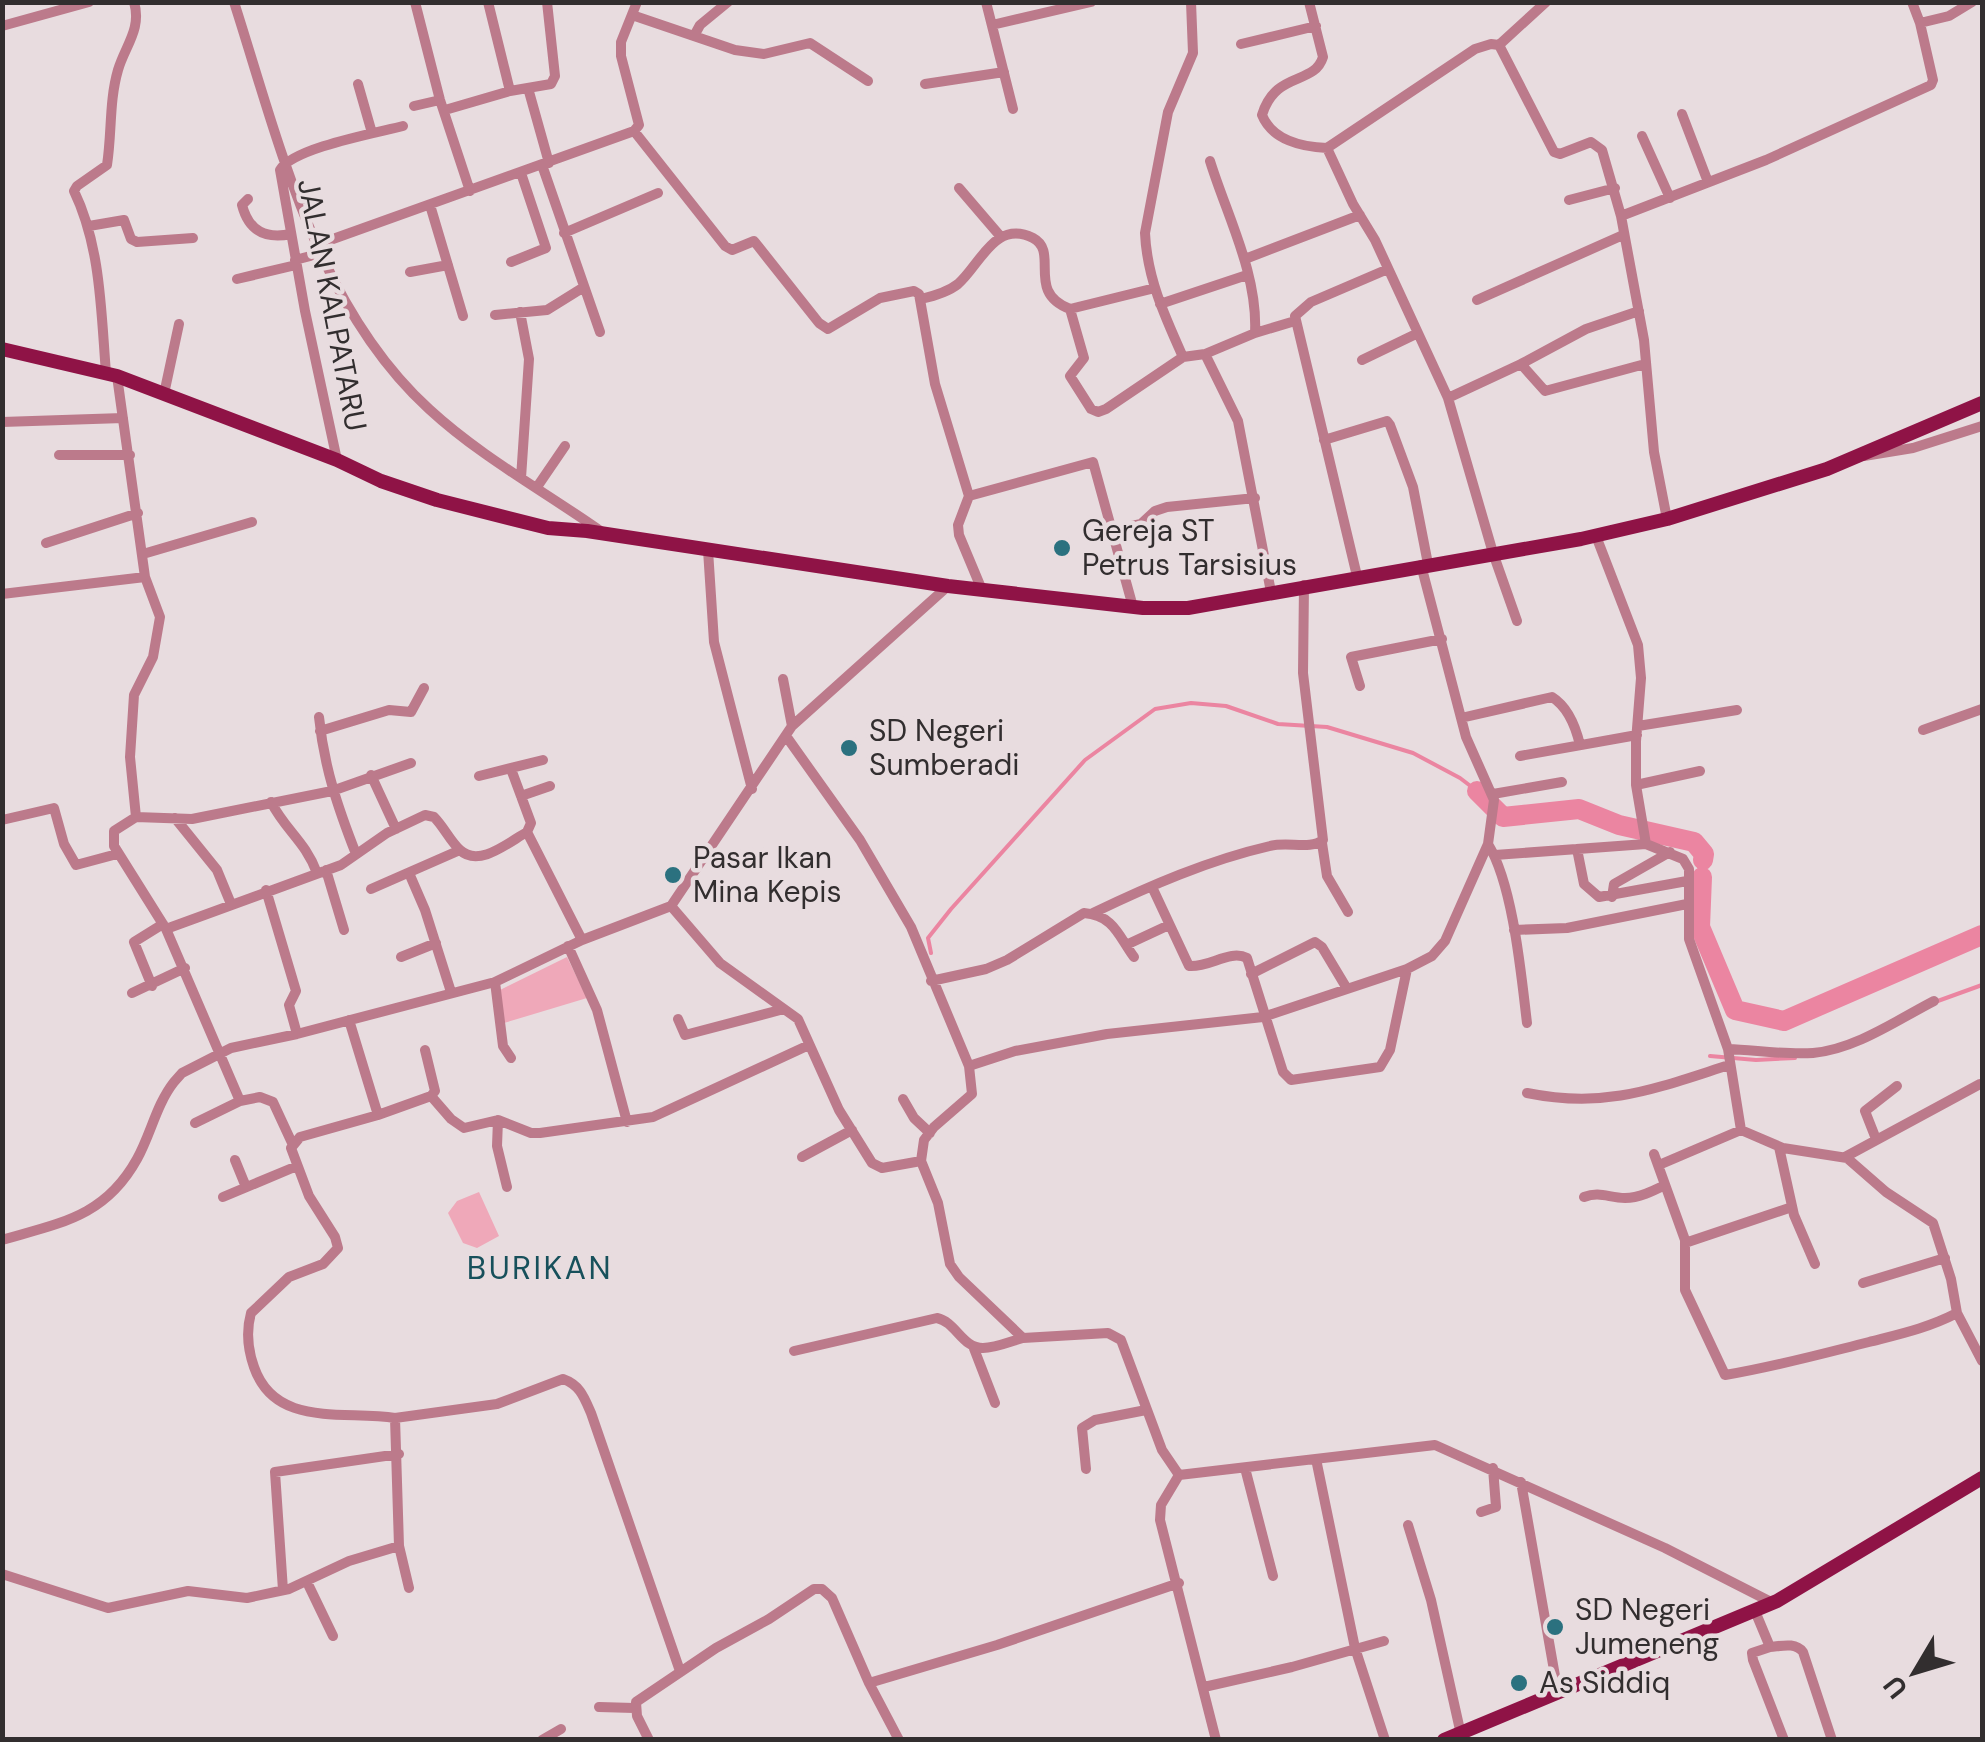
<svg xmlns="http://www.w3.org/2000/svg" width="1985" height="1742" viewBox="0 0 1985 1742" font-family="'DM Sans',sans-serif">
<rect width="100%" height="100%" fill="#e8dcdf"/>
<path fill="#efa8b9" d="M 567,957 L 587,998 L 504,1023 L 498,991 Z
M 479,1192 L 499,1236 L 477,1248 L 463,1243 L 448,1213 L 457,1201 Z"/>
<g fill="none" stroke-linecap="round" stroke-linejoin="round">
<path stroke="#eb85a1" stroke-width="4" d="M 931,953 L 928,938 L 951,909 L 1085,760 L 1155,709 L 1191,703 L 1226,706 L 1278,724 L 1327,727 L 1413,753 L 1460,778 L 1477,791
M 1935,1002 L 1982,985
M 1710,1056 L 1756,1060 L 1795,1058"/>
<path stroke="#eb85a1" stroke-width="20" d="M 1477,791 L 1503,817 L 1579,809 L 1619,825 L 1694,842 L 1704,854 L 1703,860
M 1702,877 L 1700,927 L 1735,1010 L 1784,1021 L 1982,935"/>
<path stroke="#bc7a8b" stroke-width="10" d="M 234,2 C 279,142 316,306 429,409 C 481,457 544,491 602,532
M 415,2 L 440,100 L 470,191
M 488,2 L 510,91
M 986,2 L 1013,109
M 1191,2 L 1193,53 L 1168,112 L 1145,233 C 1147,278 1165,317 1183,357 L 1205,354 L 1238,421 L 1271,592
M 1309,2 L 1323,57 C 1314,86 1276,70 1262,115 C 1272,140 1302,147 1327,148 L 1475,49 L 1491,44 L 1499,45 L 1554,152 L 1560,154 L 1591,142 L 1602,150 L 1621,216 L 1644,340 L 1654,452 L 1667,519
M 1912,2 L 1920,23 L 1949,16 L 1972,2
M 632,15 L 735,50 L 764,54 L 810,43 L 868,81
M 992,25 L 1091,2
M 2,26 L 89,2
M 694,36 L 700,25 L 728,2
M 1241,44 L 1316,26
M 1499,45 L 1546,2
M 358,84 L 372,133
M 925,84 L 1004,72
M 528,88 L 549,163
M 414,106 L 440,100
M 445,110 L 510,91 L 551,84 L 555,76 L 547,2
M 1682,114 L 1708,182
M 634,131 L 725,246 L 732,250 L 754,241 L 819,323 L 828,329 L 880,298 L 914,291 L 919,294 L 935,384 L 969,496 L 958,525 L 959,535 L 982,590
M 1642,136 L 1670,198
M 1327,148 L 1353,204 L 1375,240 L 1448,398 L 1493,553 L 1517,621
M 542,165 L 600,332
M 959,188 L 1001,237
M 248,199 L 242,205 C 249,232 266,239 291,234
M 1569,200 L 1615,188
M 430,205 L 463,316
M 1621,216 L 1766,160 L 1931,85 L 1933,80 L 1920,23
M 89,226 L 124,220 L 131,239 L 137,242 L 193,238
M 564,233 L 658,193
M 319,244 L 634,131 L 639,125 L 621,56 L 621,42 L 637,2
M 1245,259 L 1360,215
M 295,260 L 322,253
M 511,262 L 546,248 L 521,173
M 410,272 L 448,265
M 237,279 L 296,265
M 921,299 C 934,296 948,292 958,284 C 980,265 995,219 1033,238 C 1060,252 1025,292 1070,309 L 1155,288
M 1477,300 L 1623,235
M 1160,304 L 1247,275
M 1070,309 L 1084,358 L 1070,376 L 1091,409 L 1098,412 L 1106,409 L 1183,357
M 520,312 L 529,359 L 521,478
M 495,315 L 547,310 L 584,287
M 1255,333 L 1295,321
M 1205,354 L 1255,333 C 1258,274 1227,216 1210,161
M 1362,360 L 1416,334
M 1521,364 L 1586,329 L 1639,311
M 106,373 C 101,312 101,247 74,191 L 77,186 L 107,165 C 112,133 109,101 118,70 C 125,46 142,29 134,2
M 117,376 L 145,577 L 160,617 L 153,657 L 134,695 L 130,757 L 136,817
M 164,394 L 179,324
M 1448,398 L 1521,364 L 1545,391 L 1645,364
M 2,422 L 123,418
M 1324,440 L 1387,421 L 1390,425 L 1413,487 L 1428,564
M 59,455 L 130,455
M 1864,456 L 1913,448 L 1982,426
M 337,460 L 305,311 L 280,170 C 293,148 376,133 403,126
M 537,487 L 565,446
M 969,496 L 1093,462 L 1133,607
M 1114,530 L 1141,524 L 1155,511 L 1167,507 L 1255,498
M 1596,536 L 1638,645 L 1641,678 L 1636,741 L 1636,785 L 1646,844 L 1683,859 L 1689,869 L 1689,939 L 1728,1049 L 1741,1130 L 1783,1148 L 1847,1158 L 1886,1192 L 1933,1223 L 1951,1279 L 1957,1313 L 1982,1361
M 46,543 L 138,513
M 708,550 L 714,642 L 752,789
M 143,554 L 252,522
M 1357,576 L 1295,316 L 1311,302 L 1388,269
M 2,594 L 145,577
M 783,679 L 792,726
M 1360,686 L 1351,657 L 1442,639
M 319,717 C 324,767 338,808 356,854
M 1461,718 L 1552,697 C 1568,707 1576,728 1580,745
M 1638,726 L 1737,710
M 1923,730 L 1982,709
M 320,731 L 389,710 L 411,712 L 424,688
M 786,736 L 860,840 L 911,927 L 969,1066 L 972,1094 L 934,1127 L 924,1140 L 921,1161 L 938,1203 L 950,1264 L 959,1277 L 1023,1338 L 1108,1333 L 1121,1340 L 1162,1450 L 1179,1475
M 1520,756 L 1637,735
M 411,763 L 332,791 L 192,819 L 136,817 L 114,831 L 114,846 L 166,929 L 341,865 L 387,833 L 425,815 L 434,817 C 444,827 450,841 460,850 C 479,868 509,842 527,832 L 582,940
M 511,769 L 531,823 L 527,832
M 371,775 L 396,829
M 479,776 L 543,760
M 1636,785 L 1700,771
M 1493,794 L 1562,782
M 521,796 L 550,786
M 271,802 C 286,831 305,841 317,873
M 175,818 L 217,870 L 231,904
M 2,820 L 54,808 L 64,844 L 76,865 L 117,854
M 1322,843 L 1327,876 L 1348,912
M 1488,844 C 1513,885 1521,973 1527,1023
M 1577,849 L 1584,884 L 1599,897 L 1687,881
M 1495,855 L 1646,844
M 326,870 L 344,930
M 409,873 L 425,910 L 451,992
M 371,889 L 460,850
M 1153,889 L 1189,966 C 1209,968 1230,949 1247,958 L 1283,1072 L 1291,1080 L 1380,1067 L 1390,1050 L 1407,969
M 266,890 L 296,991 L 289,1005 L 297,1034
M 1612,897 L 1614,884 L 1670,852
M 671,906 L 720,963 L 798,1019 L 839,1110 L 872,1163 L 882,1168 L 921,1161
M 1093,913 C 1149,886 1209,860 1270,846 C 1287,841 1310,850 1323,840 L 1303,673 L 1304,585
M 166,929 L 240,1101 L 260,1097 L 273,1102 L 292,1143
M 1514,930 L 1567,928 L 1687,904
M 1126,945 L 1169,925
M 568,946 L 597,1010 L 627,1122
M 401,957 L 436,943
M 1251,974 L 1315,942 L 1322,947 L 1346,987
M 931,981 L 986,969 L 1007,960 L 1084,913 C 1114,915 1119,937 1134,957
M 495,982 L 503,1046 L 511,1058
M 152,986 L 134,942 L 163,924
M 132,993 L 185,968
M 678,1019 L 685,1035 L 784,1009
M 1728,1049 C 1755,1050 1785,1055 1813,1053 C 1856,1049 1897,1020 1934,1001
M 969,1066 L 1015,1051 L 1107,1034 L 1263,1017 L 1407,969 L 1432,956 L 1445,941 L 1488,844 L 1494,800 L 1466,737 L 1421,565
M 1527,1093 C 1606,1109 1654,1089 1729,1065
M 431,1096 L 451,1119 L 464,1128 L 498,1120 L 531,1133 L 540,1133 L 653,1117 L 809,1045
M 903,1099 L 914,1118 L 930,1133
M 378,1115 L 431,1096 L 435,1091 L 425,1050
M 498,1120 L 497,1146 L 507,1187
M 195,1123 L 240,1101
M 1876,1139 L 1865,1111 L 1897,1086
M 1779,1147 L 1794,1215 L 1815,1264
M 1654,1154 L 1685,1240 L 1685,1290 L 1725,1375 C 1774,1367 1821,1354 1869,1342 C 1900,1334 1928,1328 1957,1313
M 802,1157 L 852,1130
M 1845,1157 L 1980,1084
M 235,1160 L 246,1187
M 1659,1165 L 1741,1130
M 223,1197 L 297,1166
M 1584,1197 C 1600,1191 1609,1198 1625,1198 C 1639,1198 1653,1191 1665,1185
M 2,1240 C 60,1223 105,1217 137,1159 C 151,1134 156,1105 174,1082 L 182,1073 L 231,1048 L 297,1034 L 495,982 L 582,940 L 671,906 L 792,726 L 948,586
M 1685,1243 L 1792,1207
M 1863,1283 L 1945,1258
M 973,1346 L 995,1403
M 794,1351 L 937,1318 C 956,1322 962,1348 983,1348 C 996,1348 1011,1341 1023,1338
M 395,1418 L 497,1404 L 563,1379 C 580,1385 584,1397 591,1413 L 680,1671
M 1316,1459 L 1355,1648 L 1385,1740
M 1245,1468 L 1273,1576
M 1086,1469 L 1082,1428 L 1095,1420 L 1146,1410
M 1179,1475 L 1435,1445 L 1665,1548 L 1773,1603
M 1179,1475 L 1161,1505 L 1160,1520 L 1216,1740
M 1521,1482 L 1558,1693
M 1481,1512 L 1496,1507 L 1493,1468
M 1408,1525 L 1431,1600 L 1462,1739
M 399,1546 L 409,1588
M 2,1574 L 108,1608 L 188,1591 L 247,1598 L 289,1589 L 349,1561 L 399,1546 L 395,1418 C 343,1410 275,1428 254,1367 C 248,1350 246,1331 251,1313 L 289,1277 L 323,1264 L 338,1248 L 335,1237 L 309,1196 L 291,1148 L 300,1137 L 378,1115 L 349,1020
M 307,1582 L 333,1636
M 283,1590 L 275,1472 L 399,1454
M 1755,1611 L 1770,1647 C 1782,1646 1795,1642 1803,1652 L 1832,1740
M 1770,1647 L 1752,1653 L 1753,1660 L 1784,1740
M 869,1683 L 997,1645 L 1179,1583
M 1204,1687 L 1292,1667 L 1384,1641
M 599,1707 L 634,1708
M 542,1740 L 561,1729
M 649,1740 L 637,1716 L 636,1702 L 716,1648 L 769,1619 L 814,1589 L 822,1589 L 832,1598 L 869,1683 L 899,1740"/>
<path stroke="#8f1346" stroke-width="14" d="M 2,349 L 117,376 L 337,460 L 381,481 L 437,500 L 548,528 L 587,531 L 948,586 L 1143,608 L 1188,608 L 1581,539 L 1667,519 L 1827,469 L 1982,403
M 1444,1740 L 1777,1601 L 1982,1478"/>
</g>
<g fill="#2b717f" stroke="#e8dcdf" stroke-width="4">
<circle cx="1062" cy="548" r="10"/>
<circle cx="849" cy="748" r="10"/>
<circle cx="673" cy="875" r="10"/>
<circle cx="1555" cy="1627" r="10"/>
<circle cx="1519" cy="1683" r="10"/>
</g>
<g text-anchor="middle" stroke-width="9" stroke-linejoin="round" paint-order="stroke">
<g font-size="30" fill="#322e2f" stroke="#e8dcdf">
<text transform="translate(332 305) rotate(79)" y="10">JALAN KALPATARU</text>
</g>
<g font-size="30" fill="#322e2f" stroke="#e8dcdf" text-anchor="start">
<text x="1082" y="541">Gereja ST<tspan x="1082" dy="34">Petrus Tarsisius</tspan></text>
<text x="869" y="741">SD Negeri<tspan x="869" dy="34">Sumberadi</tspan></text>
<text x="693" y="868">Pasar Ikan<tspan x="693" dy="34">Mina Kepis</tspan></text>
<text x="1575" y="1620">SD Negeri<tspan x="1575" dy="34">Jumeneng</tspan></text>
<text x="1539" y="1693">As Siddiq</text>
</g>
<g font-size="32" letter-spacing="2.5" fill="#17505b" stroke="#e8dcdf">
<text x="540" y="1279">BURIKAN</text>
</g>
</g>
<rect width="1985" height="1742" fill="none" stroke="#322e2f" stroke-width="10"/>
<g transform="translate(1915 1672) rotate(232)" stroke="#e8dcdf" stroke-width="8" paint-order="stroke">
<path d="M0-8L18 38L0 25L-18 38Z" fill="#322e2f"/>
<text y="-15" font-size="28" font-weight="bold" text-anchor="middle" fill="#322e2f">U</text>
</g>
</svg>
